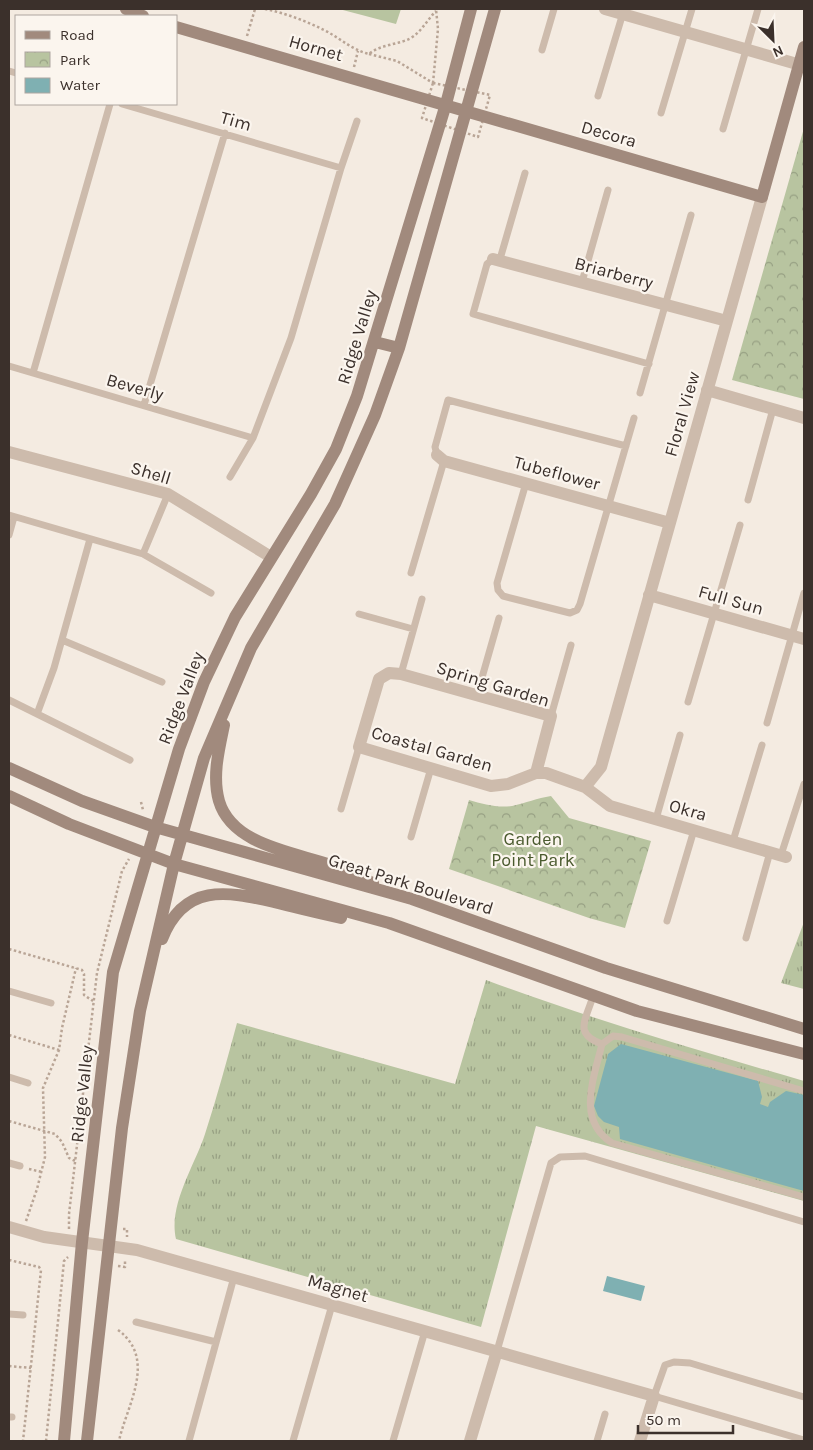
<svg xmlns="http://www.w3.org/2000/svg" width="813" height="1450" viewBox="0 0 813 1450" font-family="Karla,sans-serif">
<defs>
<pattern id="grass-tufts" width="24" height="20" patternUnits="userSpaceOnUse" patternTransform="scale(1.25)"><rect width="24" height="20" fill="#b8c4a0"/><path d="M3 7l-1-3M5 7V3M7 7l1-3M15 17l-1-3M17 17v-4M19 17l1-3" fill="none" stroke="#97a083"/></pattern>
<pattern id="park-crowns" width="20" height="18" patternUnits="userSpaceOnUse" patternTransform="scale(1.25)"><rect width="20" height="18" fill="#b8c4a0"/><path d="M2 6a3 3 0 1 1 6 0M12 15a3 3 0 1 1 6 0" fill="none" stroke="#97a083"/></pattern>
</defs>
<rect width="100%" height="100%" fill="#f4ebe1"/>
<path fill="url(#grass-tufts)" d="M 804,922 L 804,989 L 781,983 Z
M 486,980 C 591,1019 697,1050 804,1081 L 804,1201 L 536,1126 L 481,1327 L 176,1239 C 168,1205 195,1165 205,1134 C 217,1097 227,1060 237,1023 L 455,1084 Z"/>
<path fill="url(#park-crowns)" d="M 804,128 L 804,399 L 732,380 Z
M 551,796 L 569,818 L 651,841 L 625,928 L 589,918 L 449,869 L 469,800 C 483,804 497,808 512,806 C 526,803 537,798 551,796 Z"/>
<path fill="#b8c4a0" d="M 339,9 L 401,9 L 396,24 Z"/>
<path fill="#7fb0b2" d="M 621,1044 L 758,1081 L 762,1097 L 760,1104 L 768,1107 L 770,1102 L 786,1091 L 804,1095 L 804,1191 L 620,1139 L 619,1127 L 604,1122 L 598,1116 L 594,1106 L 608,1054 Z
M 607,1276 L 645,1286 L 641,1301 L 603,1291 Z"/>
<g fill="none" stroke-linecap="round" stroke-linejoin="round">
<path stroke="#b9a596" stroke-width="2.5" stroke-dasharray="2.5 2.5" stroke-linecap="butt" d="M 265,9 C 285,13 306,21 324,30 C 340,38 352,50 369,54 C 381,44 398,45 411,38 C 422,31 427,20 436,11
M 247,36 L 255,9
M 369,54 L 397,61 L 433,83
M 354,67 L 358,51
M 433,83 L 490,95 L 478,137 L 422,118 Z
M 433,83 L 438,29 L 436,9
M 141,802 L 143,810
M 9,949 L 82,970 L 84,974 L 84,995 L 93,1001
M 9,1035 L 59,1050
M 9,1121 L 55,1134 L 62,1142 L 69,1158 L 75,1161
M 29,1169 L 42,1172
M 26,1221 L 37,1189 L 45,1157 L 43,1088 L 59,1050 L 62,1028 L 76,968
M 69,1229 L 69,1214 L 97,973 L 122,871 L 129,859
M 123,1229 L 127,1229 L 127,1237
M 9,1260 L 39,1267 L 41,1270 L 23,1441
M 118,1266 L 125,1267 L 125,1260
M 118,1330 C 158,1359 126,1407 119,1441
M 9,1366 L 31,1368
M 46,1441 L 64,1261 L 68,1257"/>
<path stroke="#cdbbac" stroke-width="7" d="M 542,50 L 554,9
M 9,71 L 16,73
M 598,96 L 623,13
M 122,104 L 341,168
M 661,113 L 692,9
M 723,129 L 758,9
M 493,259 L 487,264 L 473,314 L 649,364
M 500,259 L 525,173
M 582,282 L 608,190
M 9,366 L 253,438
M 33,373 L 110,104
M 640,393 L 691,215
M 144,405 L 225,133
M 437,455 L 435,447 L 448,400 L 626,446
M 230,477 L 253,438 L 291,338 L 341,168 L 357,121
M 526,483 L 497,583 L 498,590 L 503,596 L 570,613 L 577,610 L 580,604 L 634,418
M 748,500 L 773,409
M 9,515 L 143,554 L 168,494
M 9,535 L 14,517
M 143,554 L 211,593
M 411,573 L 444,461
M 359,614 L 413,629
M 62,640 L 162,682
M 401,674 L 422,599
M 477,695 L 499,618
M 9,700 L 130,760
M 688,702 L 740,525
M 37,714 L 54,668 L 90,539
M 551,716 L 571,645
M 767,723 L 804,593
M 341,809 L 359,747
M 656,819 L 680,735
M 411,837 L 431,768
M 733,841 L 762,745
M 781,855 L 804,784
M 667,921 L 694,830
M 746,938 L 770,852
M 9,991 L 51,1003
M 593,996 C 586,1020 573,1034 602,1044
M 9,1077 L 28,1083
M 804,1091 L 622,1037 L 613,1036 L 602,1044 C 594,1078 576,1120 612,1143 L 804,1197
M 9,1163 L 20,1166
M 9,1314 L 23,1315
M 136,1322 L 216,1342
M 497,1351 L 551,1163 L 560,1157 L 585,1156 L 804,1222
M 804,1397 L 690,1363 L 674,1362 L 665,1365 L 654,1396 L 804,1440
M 9,1417 L 12,1417
M 189,1441 L 234,1277
M 293,1441 L 332,1305
M 393,1441 L 425,1331
M 597,1441 L 605,1414"/>
<path stroke="#cdbbac" stroke-width="12" d="M 605,9 L 804,66
M 493,259 L 727,321
M 707,390 L 804,418
M 9,452 L 168,494 L 271,557
M 437,455 L 444,461 L 670,523
M 649,595 L 804,639
M 536,773 L 551,716 L 401,674 L 389,673 L 379,679 L 359,747 L 491,786 L 508,784 L 536,773 L 546,773 L 585,787 L 610,806 L 786,857
M 585,787 L 601,767 L 762,197
M 9,1227 L 44,1237 L 137,1250 L 654,1396 L 640,1441
M 470,1441 L 497,1351"/>
<path stroke="#a18a7d" stroke-width="12" d="M 126,9 L 143,16
M 176,27 L 762,197 L 804,47
M 375,342 L 399,348
M 224,725 C 219,749 212,776 219,801 C 232,845 293,852 331,865 C 345,869 359,877 373,883
M 9,768 L 82,801 L 155,827 L 412,899 L 606,968 L 804,1029
M 9,796 L 69,824 L 174,864 L 389,923 L 637,1011 L 804,1054
M 162,939 C 184,883 226,891 274,902 C 297,908 319,913 341,918
M 64,1441 L 82,1242 L 113,972 L 179,749 L 204,682 L 235,617 L 311,494 L 336,449 L 357,396 L 446,104 L 471,9
M 87,1441 L 122,1128 L 140,1011 L 174,864 L 204,758 L 251,648 L 335,504 L 375,415 L 399,348 L 495,9"/>
</g>
<g text-anchor="middle" stroke-width="4.5" stroke-linejoin="round" paint-order="stroke">
<g font-size="18" fill="#3b302b" stroke="#fbf5ee">
<text transform="translate(316 48) rotate(16)" y="6">Hornet</text>
<text transform="translate(236 121) rotate(16)" y="6">Tim</text>
<text transform="translate(609 134) rotate(16)" y="6">Decora</text>
<text transform="translate(614 273) rotate(15)" y="6">Briarberry</text>
<text transform="translate(357 337) rotate(-73)" y="6">Ridge Valley</text>
<text transform="translate(135 387) rotate(16)" y="6">Beverly</text>
<text transform="translate(682 414) rotate(-74)" y="6">Floral View</text>
<text transform="translate(151 473) rotate(17)" y="6">Shell</text>
<text transform="translate(557 473) rotate(15)" y="6">Tubeflower</text>
<text transform="translate(731 600) rotate(16)" y="6">Full Sun</text>
<text transform="translate(493 684) rotate(17)" y="6">Spring Garden</text>
<text transform="translate(181 698) rotate(-69)" y="6">Ridge Valley</text>
<text transform="translate(432 749) rotate(16)" y="6">Coastal Garden</text>
<text transform="translate(688 810) rotate(16)" y="6">Okra</text>
<text transform="translate(411 884) rotate(17)" y="6">Great Park Boulevard</text>
<text transform="translate(82 1094) rotate(-84)" y="6">Ridge Valley</text>
<text transform="translate(338 1288) rotate(16)" y="6">Magnet</text>
</g>
<g font-size="18" fill="#4a5a2e" stroke="#fbf5ee">
<text x="533" y="845">Garden<tspan x="533" dy="21">Point Park</tspan></text>
</g>
</g>
<rect width="813" height="1450" fill="none" stroke="#3b302b" stroke-width="20"/>
<rect x="15" y="15" width="162" height="90" fill="#fbf5ee" stroke="#aea6a0"/>
<rect x="25" y="31" width="25" height="8" fill="#a18a7d" stroke="#aea6a0"/>
<text x="60" y="40" font-size="15" fill="#3b302b">Road</text>
<rect x="25" y="52" width="25" height="15" fill="url(#park-crowns)" stroke="#aea6a0"/>
<text x="60" y="65" font-size="15" fill="#3b302b">Park</text>
<rect x="25" y="78" width="25" height="15" fill="#7fb0b2" stroke="#aea6a0"/>
<text x="60" y="90" font-size="15" fill="#3b302b">Water</text>
<g transform="translate(773 40) rotate(156)" stroke="#fbf5ee" stroke-width="4" paint-order="stroke">
<path d="M0-4L9 19L0 12L-9 19Z" fill="#3b302b"/>
<text y="-8" font-size="14" font-weight="bold" text-anchor="middle" fill="#3b302b">N</text>
</g>
<path d="M638 1425v8h95v-8" fill="none" stroke="#3b302b" stroke-width="2.5"/>
<text x="646" y="1425" font-size="15" fill="#3b302b" stroke="#fbf5ee" stroke-width="4" paint-order="stroke">50 m</text>
</svg>
